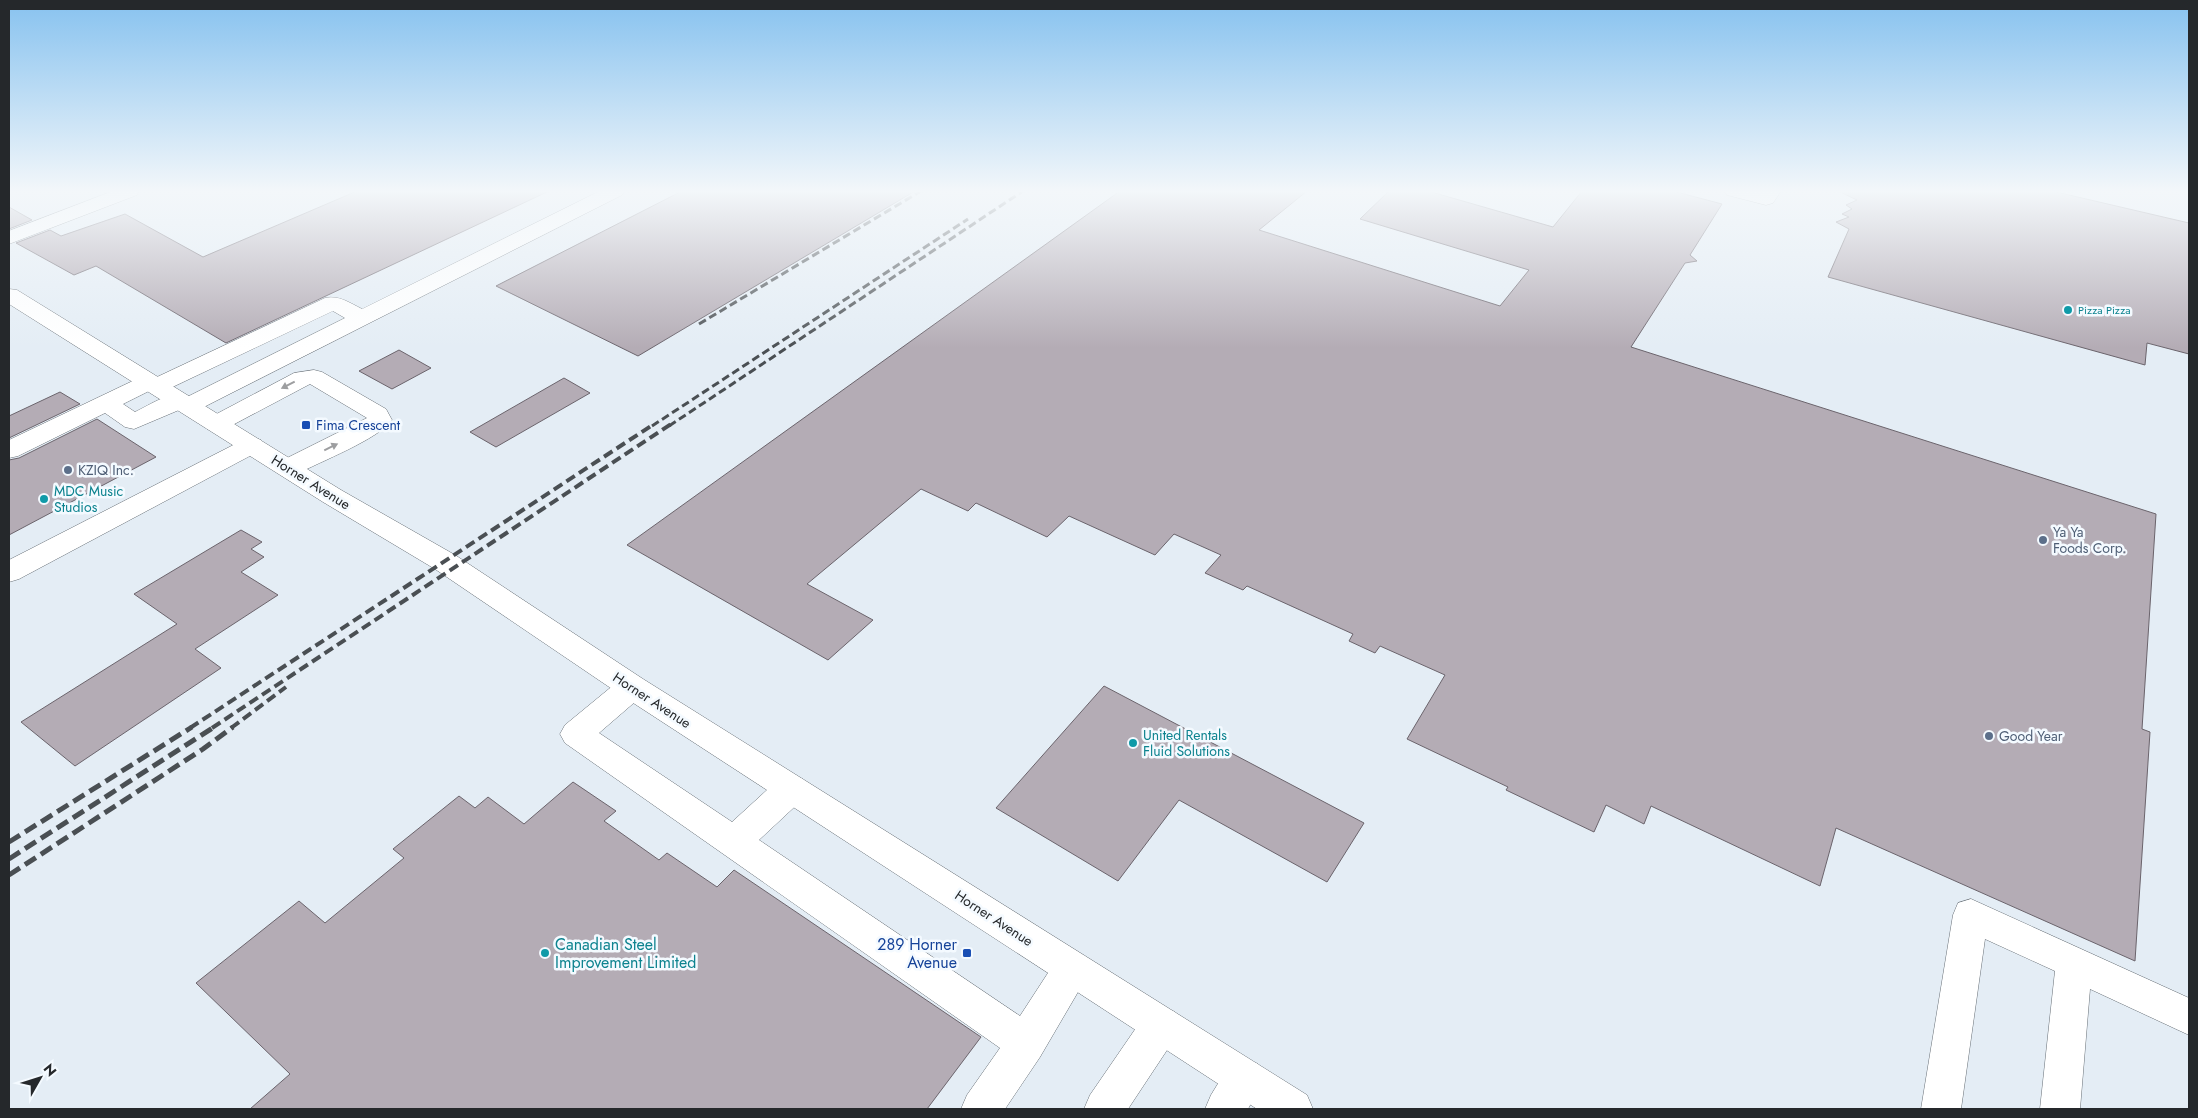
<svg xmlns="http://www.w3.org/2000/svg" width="2198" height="1118" viewBox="0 0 2198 1118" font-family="Jost,sans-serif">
<rect width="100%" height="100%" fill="#e4edf5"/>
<path fill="#b4acb5" stroke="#6b646c" d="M 357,191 L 549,191 L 226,343 L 96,266 L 74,275 L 16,243 L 50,230 L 61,236 L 125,214 L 203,257 Z
M 682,191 L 915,191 L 638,356 L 496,286 Z
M 1120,191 L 1307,191 L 1259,230 L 1500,306 L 1529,270 L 1360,219 L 1389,191 L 1428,191 L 1553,227 L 1582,191 L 1673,191 L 1722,204 L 1690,255 L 1697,261 L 1685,263 L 1631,347 L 2156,514 L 2142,729 L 2150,732 L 2135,961 L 1836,828 L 1820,886 L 1651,806 L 1644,824 L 1606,805 L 1594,832 L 1506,790 L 1508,787 L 1407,739 L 1445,675 L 1380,646 L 1375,653 L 1349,641 L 1353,634 L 1247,586 L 1243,590 L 1205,573 L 1221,555 L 1174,534 L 1155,555 L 1069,516 L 1047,537 L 976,503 L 968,511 L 921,489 L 807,584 L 873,620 L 828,660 L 627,545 Z
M 1838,191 L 2052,191 L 2189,223 L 2189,354 L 2147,343 L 2145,365 L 1828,277 L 1849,229 L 1836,222 L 1849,217 L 1842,214 L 1852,209 L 1846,205 L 1857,200 Z
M 9,207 L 32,220 L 9,229 Z
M 399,350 L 431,368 L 392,389 L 359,371 Z
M 564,378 L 590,393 L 496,447 L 470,432 Z
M 60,392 L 80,404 L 9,438 L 9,416 Z
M 97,419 L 156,457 L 9,535 L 9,460 L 19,458 Z
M 241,530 L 262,542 L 251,549 L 264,557 L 241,572 L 278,595 L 195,649 L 221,668 L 75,766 L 21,722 L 177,624 L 134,594 Z
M 1104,686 L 1364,823 L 1327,882 L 1179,800 L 1118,881 L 996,808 Z
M 573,782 L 616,811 L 604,821 L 659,860 L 667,853 L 717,887 L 734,870 L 981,1037 L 927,1109 L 250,1109 L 290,1074 L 196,983 L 299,901 L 325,923 L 404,858 L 393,849 L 459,796 L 475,808 L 488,797 L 524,824 Z"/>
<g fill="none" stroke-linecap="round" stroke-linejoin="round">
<defs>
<path id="minor" d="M 113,191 L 139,191 L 137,195 L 9,244 L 9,231 Z
M 600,191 L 624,191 L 622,195 L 196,411 L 188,413 L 179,410 L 134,429 L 125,427 L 105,413 L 18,456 L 9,458 L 9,440 L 141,377 L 149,375 L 157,377 L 325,298 C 339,295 350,303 362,309 ZM 333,311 L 345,318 L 187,397 C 172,389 150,405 135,412 L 123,404 L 149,391 L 156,393 L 164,391 Z
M 1725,191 L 1781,191 L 1773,203 L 1766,205 L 1727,195 Z
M 314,370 L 322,372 L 386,409 L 392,420 C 379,439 319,462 297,474 L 288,476 L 279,474 L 275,468 L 279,462 L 367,418 L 310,384 L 225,429 L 216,431 L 207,429 L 204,424 L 207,419 L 294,373 Z
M 252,437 L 261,440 L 264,445 L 261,450 L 19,579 L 9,582 L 9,560 L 243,440 Z
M 632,675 L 643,679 L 647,687 L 643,695 L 599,733 L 732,822 L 779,779 L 791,775 L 803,779 L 807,789 L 803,799 L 759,840 L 1020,1016 L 1059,956 L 1072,951 L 1085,956 L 1091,968 L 1085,980 L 1040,1057 L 1005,1109 L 961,1109 L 967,1095 L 1000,1048 L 565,743 L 560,734 L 565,725 L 621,679 Z
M 1971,899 L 2189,998 L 2189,1035 L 2090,989 L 2080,1109 L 2040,1109 L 2055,971 L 1985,939 L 1961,1109 L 1921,1109 L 1953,915 L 1958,903 Z
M 1161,1006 L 1175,1012 L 1180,1025 L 1175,1038 L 1128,1109 L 1084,1109 L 1090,1095 L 1147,1012 Z
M 1244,1058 L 1258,1064 L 1264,1078 L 1248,1109 L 1205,1109 L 1211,1095 L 1230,1064 Z"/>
<path id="major" d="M 9,289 L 17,290 L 341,490 L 455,555 L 643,679 L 1307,1095 L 1313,1109 L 1257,1109 L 621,695 L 435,569 L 323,502 L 9,304 Z"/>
</defs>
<use href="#minor" stroke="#676f76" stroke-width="1"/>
<use href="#major" stroke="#676f76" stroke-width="1"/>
<use href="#minor" fill="#fff" fill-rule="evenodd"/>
<use href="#major" fill="#fff" fill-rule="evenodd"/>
<path stroke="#4a4f53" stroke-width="3" stroke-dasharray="8 4" stroke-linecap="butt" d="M 699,324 L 921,191
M 652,426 L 968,219
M 669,426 L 1023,191"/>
<path stroke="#4a4f53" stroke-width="4" stroke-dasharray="10 5" stroke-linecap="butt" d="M 190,728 L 654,424
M 212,728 L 671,424
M 231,728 L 286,687"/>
<path stroke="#4a4f53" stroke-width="5" stroke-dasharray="13 6" stroke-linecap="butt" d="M 9,842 L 192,727
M 9,859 L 214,727
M 9,875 L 203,749 L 233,727"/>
</g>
<defs><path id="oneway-solid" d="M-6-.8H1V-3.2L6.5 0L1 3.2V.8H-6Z" transform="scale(1.25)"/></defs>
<g fill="#9d9ea0">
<use href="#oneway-solid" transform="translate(288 385) rotate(153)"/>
<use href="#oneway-solid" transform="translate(331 447) rotate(-26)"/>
</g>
<linearGradient id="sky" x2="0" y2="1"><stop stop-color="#87c2ef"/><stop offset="0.55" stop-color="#f3f7fa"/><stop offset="1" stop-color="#f3f7fa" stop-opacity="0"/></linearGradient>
<rect width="2198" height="348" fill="url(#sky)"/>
<g fill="#0f9aa8" stroke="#f4faff" stroke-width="2">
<circle cx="2068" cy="310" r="5"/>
<circle cx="44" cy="499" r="5"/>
<circle cx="1133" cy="743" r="5"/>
<circle cx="545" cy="953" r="5"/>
</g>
<g fill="#1a4fb4" stroke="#f4faff" stroke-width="2">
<rect x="301" y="420" width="10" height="10" rx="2.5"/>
<rect x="962" y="948" width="10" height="10" rx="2.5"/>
</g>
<g fill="#5c6f8a" stroke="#f4faff" stroke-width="2">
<circle cx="68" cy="470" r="5"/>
<circle cx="2043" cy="540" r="5"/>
<circle cx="1989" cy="736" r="5"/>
</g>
<g text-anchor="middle" stroke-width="5" stroke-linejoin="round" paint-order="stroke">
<g font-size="11" fill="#0d838f" stroke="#f4faff" text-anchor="start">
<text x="2078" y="314">Pizza Pizza</text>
</g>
<g font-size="14" fill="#164399" stroke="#f4faff" text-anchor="start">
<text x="316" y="430">Fima Crescent</text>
</g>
<g font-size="14" fill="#4e5e75" stroke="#f4faff" text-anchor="start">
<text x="78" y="475">KZIQ Inc.</text>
<text x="2053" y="537">Ya Ya<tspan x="2053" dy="16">Foods Corp.</tspan></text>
<text x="1999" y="741">Good Year</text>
</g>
<g font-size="14" fill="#25282b" stroke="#f4faff">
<text transform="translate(311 482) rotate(32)" y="5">Horner Avenue</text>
<text transform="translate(652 700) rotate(33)" y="5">Horner Avenue</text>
<text transform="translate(994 918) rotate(33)" y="5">Horner Avenue</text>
</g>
<g font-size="14" fill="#0d838f" stroke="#f4faff" text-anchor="start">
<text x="54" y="496">MDC Music<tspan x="54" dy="16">Studios</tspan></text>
<text x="1143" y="740">United Rentals<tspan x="1143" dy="16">Fluid Solutions</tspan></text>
</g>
<g font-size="16" fill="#0d838f" stroke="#f4faff" text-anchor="start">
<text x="555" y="950">Canadian Steel<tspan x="555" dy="18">Improvement Limited</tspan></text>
</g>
<g font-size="16" fill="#164399" stroke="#f4faff" text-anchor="end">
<text x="957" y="950">289 Horner<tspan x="957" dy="18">Avenue</tspan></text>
</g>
</g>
<rect width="2198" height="1118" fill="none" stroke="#25282b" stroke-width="20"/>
<g transform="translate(40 1078) rotate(51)" stroke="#f4faff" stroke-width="4" paint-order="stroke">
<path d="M0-4L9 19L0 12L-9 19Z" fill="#25282b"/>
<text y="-8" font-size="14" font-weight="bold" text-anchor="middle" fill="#25282b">N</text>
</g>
</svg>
